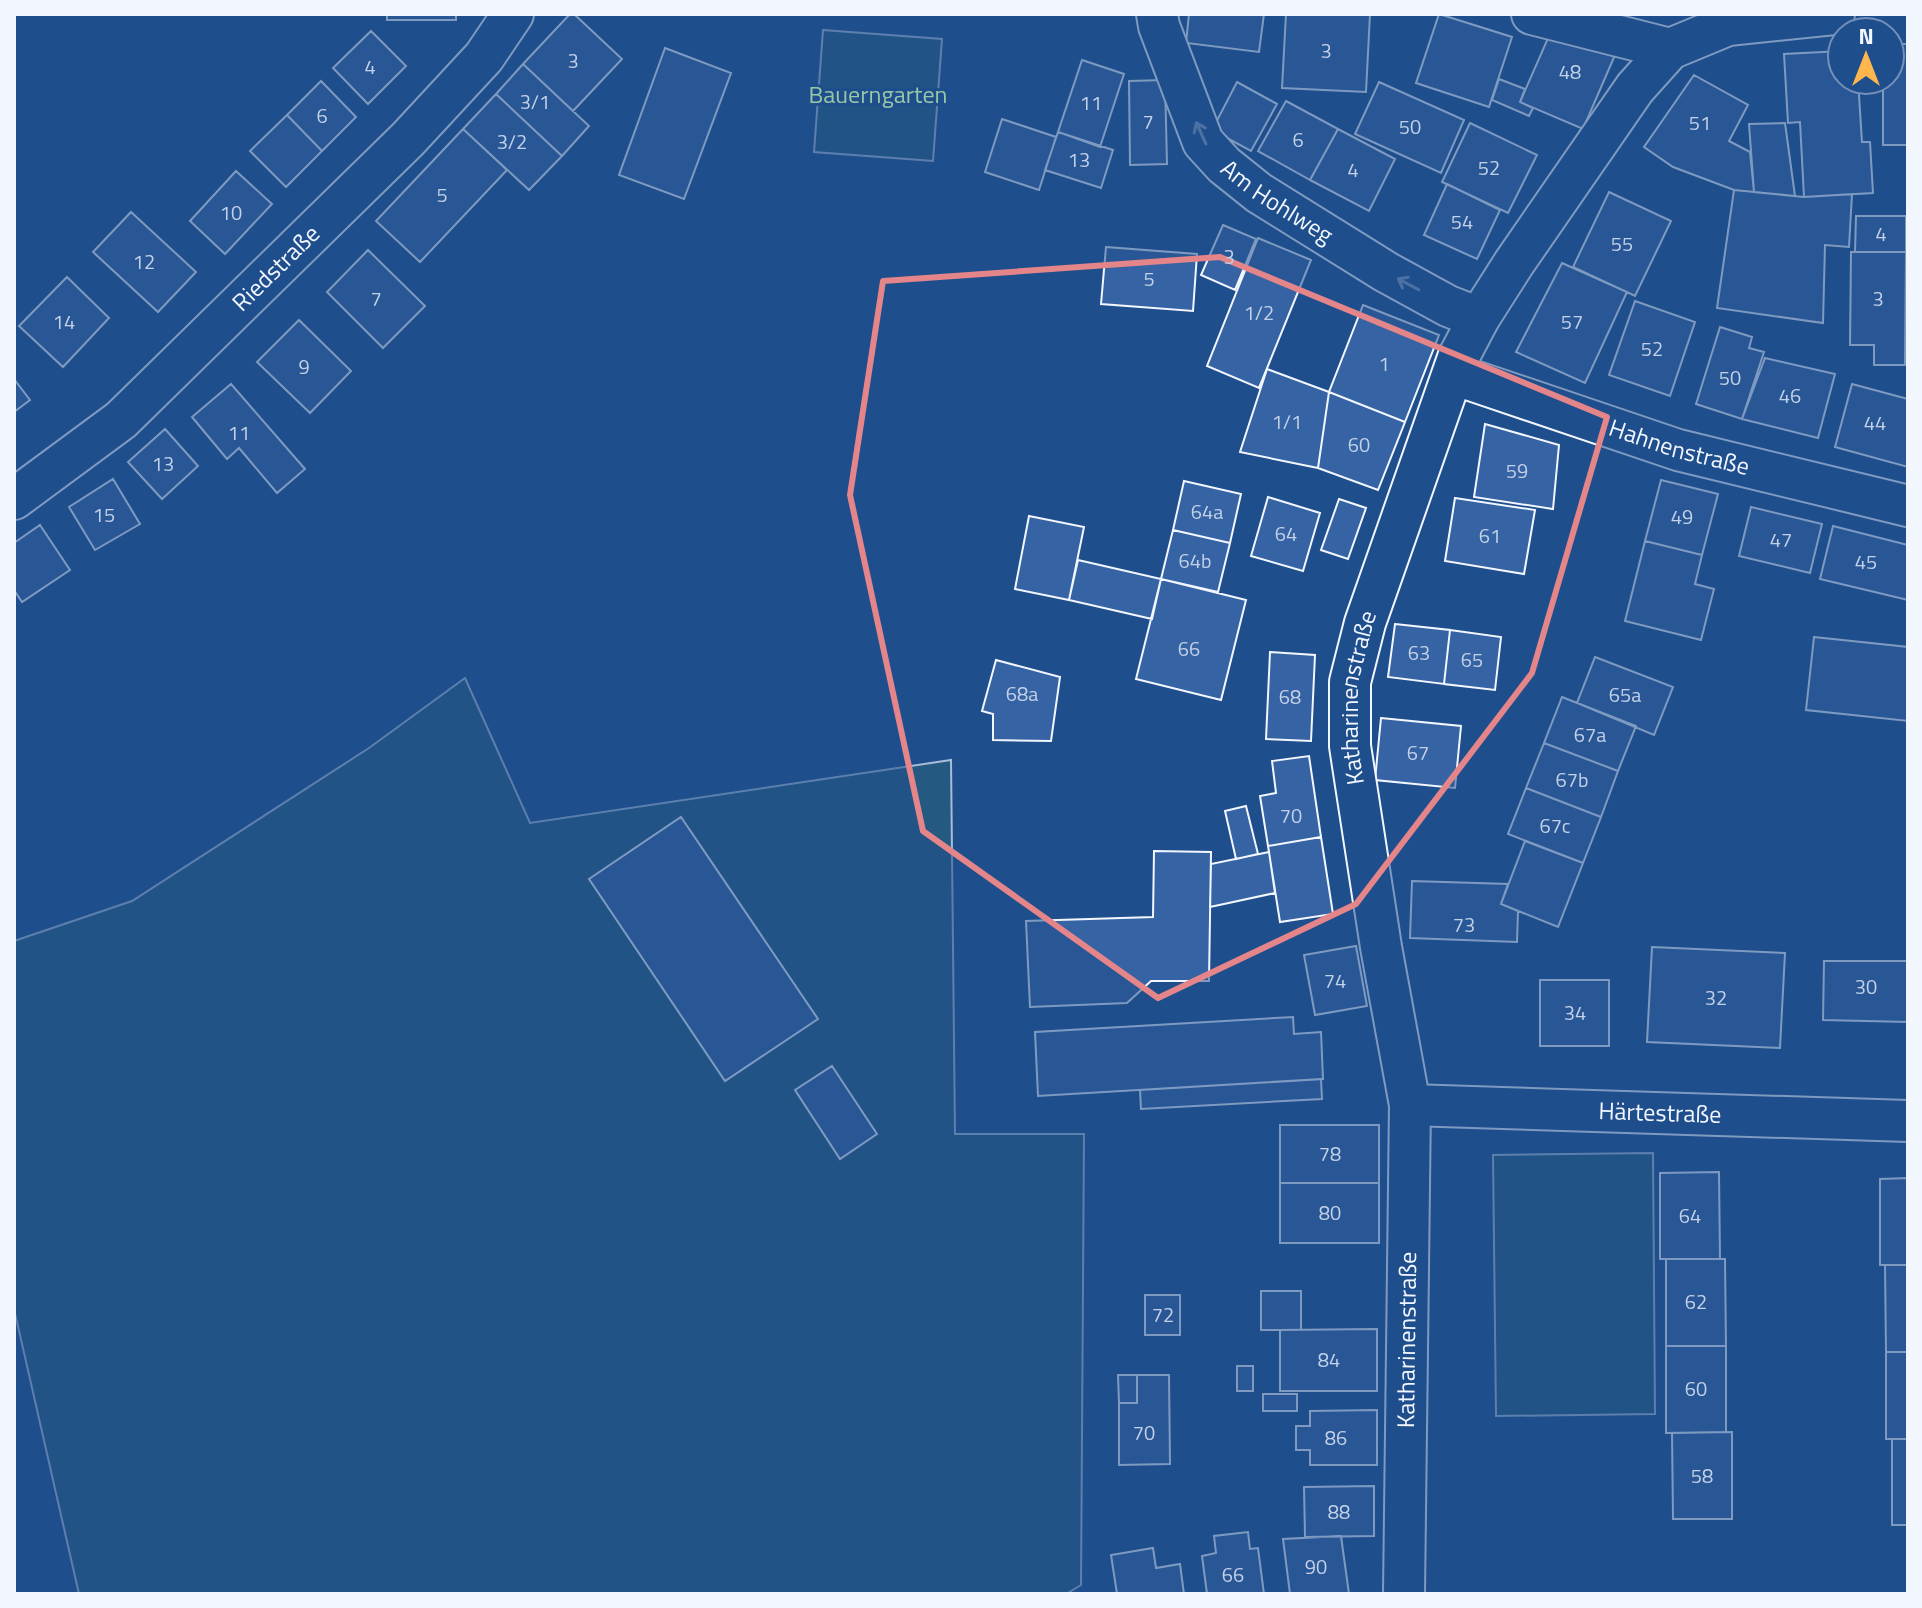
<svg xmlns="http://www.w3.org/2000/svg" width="1922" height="1608" viewBox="0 0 1922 1608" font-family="'Titillium Web',sans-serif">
<rect width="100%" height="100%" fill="#1f4e8c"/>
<path fill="#245a82" stroke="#a8bbd7" stroke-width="2" d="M 823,30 L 942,39 L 933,161 L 814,152 Z
M 465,678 L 530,823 L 951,760 L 955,1134 L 1084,1134 L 1081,1585 L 1066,1594 L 79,1594 L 14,1309 L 14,941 L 132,901 L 369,748 Z
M 1653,1153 L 1655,1414 L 1496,1416 L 1493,1155 Z"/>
<path fill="#3563a3" stroke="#f2f6ff" stroke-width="2" d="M 387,14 L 456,14 L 456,20 L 387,20 Z
M 570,14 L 574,14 L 622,59 L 573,111 L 523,64 Z
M 1189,14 L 1264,14 L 1259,52 L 1186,43 Z
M 1286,14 L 1370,14 L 1366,92 L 1282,88 Z
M 1439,14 L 1512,37 L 1489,107 L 1416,83 Z
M 1552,29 L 1615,55 L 1583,129 L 1520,102 Z
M 371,31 L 406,66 L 368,104 L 333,68 Z
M 1890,44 L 1908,44 L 1908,145 L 1883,145 L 1883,80 L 1890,80 Z
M 665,48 L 731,73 L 684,199 L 619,175 Z
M 1842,51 L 1842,80 L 1858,80 L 1862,142 L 1870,142 L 1873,193 L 1804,197 L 1800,122 L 1788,123 L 1784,54 Z
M 1082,60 L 1124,74 L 1100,147 L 1058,132 Z
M 523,64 L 589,126 L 562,156 L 496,94 Z
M 1694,75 L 1748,105 L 1729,141 L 1750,152 L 1754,192 L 1734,190 L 1673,167 L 1644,147 Z
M 1499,79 L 1525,89 L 1520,102 L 1533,108 L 1529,116 L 1492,100 Z
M 1165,80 L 1167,164 L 1130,165 L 1129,81 Z
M 321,81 L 356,117 L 322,151 L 287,115 Z
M 1237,82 L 1277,104 L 1251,151 L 1212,130 Z
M 1379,82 L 1464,120 L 1441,173 L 1355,134 Z
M 496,94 L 562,156 L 529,190 L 463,129 Z
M 1286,101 L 1338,129 L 1310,180 L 1258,151 Z
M 287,115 L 322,151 L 286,187 L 250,151 Z
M 1002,119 L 1056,137 L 1039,190 L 985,172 Z
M 1470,123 L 1537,155 L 1508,213 L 1442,182 Z
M 1785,123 L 1795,196 L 1754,192 L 1749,124 Z
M 463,129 L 507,170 L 420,262 L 376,221 Z
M 1338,129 L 1395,159 L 1369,211 L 1310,180 Z
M 1058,132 L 1113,150 L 1101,188 L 1045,170 Z
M 236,171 L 272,204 L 225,254 L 190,221 Z
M 1447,184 L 1500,210 L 1477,259 L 1424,235 Z
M 1734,190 L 1804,197 L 1852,194 L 1849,247 L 1825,245 L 1823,323 L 1717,308 Z
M 1609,192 L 1671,221 L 1635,296 L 1573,267 Z
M 131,212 L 196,272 L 158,312 L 93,252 Z
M 1856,216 L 1906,216 L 1906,252 L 1855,252 Z
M 1223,225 L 1256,239 L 1235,290 L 1201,275 Z
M 1258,238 L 1311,260 L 1259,388 L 1207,366 Z
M 1106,247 L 1197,254 L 1193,311 L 1101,304 Z
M 368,250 L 425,306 L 383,348 L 327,292 Z
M 1851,252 L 1906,252 L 1905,365 L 1874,365 L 1874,345 L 1850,345 Z
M 1562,263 L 1627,292 L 1585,383 L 1516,352 Z
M 67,277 L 109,318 L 63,367 L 19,326 Z
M 1635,301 L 1695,322 L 1670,396 L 1609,375 Z
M 1363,305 L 1439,335 L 1405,422 L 1329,392 Z
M 299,320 L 351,371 L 310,413 L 257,362 Z
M 1720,327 L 1752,337 L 1749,348 L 1764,352 L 1742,419 L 1696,404 Z
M 1765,358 L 1835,374 L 1818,438 L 1742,419 Z
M 1267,369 L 1329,392 L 1318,468 L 1240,452 Z
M 14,379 L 30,400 L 14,412 Z
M 231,384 L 305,469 L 277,493 L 239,448 L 227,459 L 192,417 Z
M 1852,384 L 1908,399 L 1908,467 L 1835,447 Z
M 1329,392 L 1405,422 L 1378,490 L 1318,468 Z
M 1485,424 L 1559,445 L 1553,509 L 1474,497 Z
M 165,429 L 198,466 L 162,499 L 128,462 Z
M 113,479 L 140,524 L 95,550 L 69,507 Z
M 1661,480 L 1718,494 L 1702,555 L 1645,541 Z
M 1184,481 L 1241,494 L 1230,543 L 1173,530 Z
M 1268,497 L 1320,513 L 1303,571 L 1251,556 Z
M 1455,498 L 1535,510 L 1524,574 L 1445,561 Z
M 1339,499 L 1366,508 L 1348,559 L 1321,550 Z
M 1751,507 L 1822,524 L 1810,573 L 1739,556 Z
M 1029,516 L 1084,527 L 1069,600 L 1015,589 Z
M 40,525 L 70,570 L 22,602 L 14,590 L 14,543 Z
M 1833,526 L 1908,545 L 1908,600 L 1820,579 Z
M 1173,530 L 1230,543 L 1218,592 L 1161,579 Z
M 1645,541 L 1702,555 L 1695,584 L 1714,589 L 1701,640 L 1625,621 Z
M 1078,560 L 1161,579 L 1152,619 L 1069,600 Z
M 1161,579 L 1246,600 L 1221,700 L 1136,679 Z
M 1395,624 L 1450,630 L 1444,684 L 1388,677 Z
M 1450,630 L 1501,637 L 1495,690 L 1444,684 Z
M 1814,637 L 1908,647 L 1908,721 L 1806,710 Z
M 1270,652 L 1315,655 L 1311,741 L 1266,739 Z
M 1595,657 L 1673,687 L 1654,735 L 1577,703 Z
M 996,660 L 1060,677 L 1051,741 L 993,740 L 993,714 L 982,711 Z
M 1562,697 L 1636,726 L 1618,771 L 1544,743 Z
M 1381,718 L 1461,726 L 1455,788 L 1375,780 Z
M 1544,743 L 1618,771 L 1601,817 L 1526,788 Z
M 1309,756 L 1321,837 L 1268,846 L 1260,796 L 1276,793 L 1272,761 Z
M 1526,788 L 1601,817 L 1583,863 L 1508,834 Z
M 1246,806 L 1258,854 L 1236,859 L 1225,811 Z
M 681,817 L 818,1019 L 725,1081 L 589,879 Z
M 1321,837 L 1333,914 L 1280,922 L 1268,846 Z
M 1525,841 L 1583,863 L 1558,927 L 1501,904 Z
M 1154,851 L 1211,852 L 1209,981 L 1151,981 L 1127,1003 L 1030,1007 L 1026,921 L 1153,917 Z
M 1269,852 L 1275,893 L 1210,907 L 1211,864 Z
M 1412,881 L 1508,884 L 1501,904 L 1518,911 L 1517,942 L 1410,938 Z
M 1356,946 L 1367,1006 L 1315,1015 L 1304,955 Z
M 1652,947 L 1785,953 L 1780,1048 L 1647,1042 Z
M 1824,961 L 1908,961 L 1908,1022 L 1823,1020 Z
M 1540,980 L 1609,980 L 1609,1046 L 1540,1046 Z
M 1293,1017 L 1294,1034 L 1321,1032 L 1323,1079 L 1038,1096 L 1035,1032 Z
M 832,1066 L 877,1134 L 840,1159 L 795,1090 Z
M 1321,1079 L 1322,1099 L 1141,1109 L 1140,1090 Z
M 1280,1125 L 1379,1125 L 1379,1183 L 1280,1183 Z
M 1719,1172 L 1720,1259 L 1660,1259 L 1660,1173 Z
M 1908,1178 L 1908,1265 L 1880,1265 L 1880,1179 Z
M 1280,1183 L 1379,1183 L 1379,1243 L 1280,1243 Z
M 1666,1259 L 1725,1259 L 1726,1346 L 1666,1346 Z
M 1885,1265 L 1908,1265 L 1908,1352 L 1886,1352 Z
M 1261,1291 L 1301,1291 L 1301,1330 L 1261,1330 Z
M 1145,1295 L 1180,1295 L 1180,1335 L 1145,1335 Z
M 1377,1329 L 1377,1391 L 1280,1391 L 1280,1330 Z
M 1666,1346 L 1726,1346 L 1726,1432 L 1666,1433 Z
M 1886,1352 L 1908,1352 L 1908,1439 L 1886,1439 Z
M 1237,1366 L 1253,1366 L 1253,1391 L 1237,1391 Z
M 1118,1375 L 1137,1375 L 1137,1403 L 1119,1403 Z
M 1137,1375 L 1169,1375 L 1170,1464 L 1119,1465 L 1119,1403 L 1137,1403 Z
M 1263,1394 L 1297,1394 L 1297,1411 L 1263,1411 Z
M 1377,1410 L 1377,1465 L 1310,1465 L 1310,1450 L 1296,1450 L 1296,1426 L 1310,1426 L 1310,1411 Z
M 1732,1432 L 1732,1519 L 1673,1519 L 1672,1433 Z
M 1892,1439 L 1908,1439 L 1908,1525 L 1892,1525 Z
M 1374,1486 L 1374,1536 L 1305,1537 L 1304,1487 Z
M 1248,1532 L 1250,1549 L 1258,1548 L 1264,1594 L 1207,1594 L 1202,1556 L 1216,1553 L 1214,1536 Z
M 1341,1536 L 1349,1594 L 1290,1594 L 1283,1539 Z
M 1153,1548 L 1156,1568 L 1180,1564 L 1184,1594 L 1117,1594 L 1111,1555 Z"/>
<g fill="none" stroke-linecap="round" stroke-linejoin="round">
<defs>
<g id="street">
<path id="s1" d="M 1157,14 L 1159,26 L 1203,142 L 1224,165 L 1259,193 L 1386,272 L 1448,306 L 1479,318"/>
<path d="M 1532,14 L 1670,49"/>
<path id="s2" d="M 1453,374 L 1678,450 L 1908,506"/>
<path id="s3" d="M 14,499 L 121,420 L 408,139 L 484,57 L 513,14"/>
<path id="s4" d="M 1410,1105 L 1908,1121"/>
<path id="s5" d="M 1404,1594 L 1410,1105 L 1381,947 L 1350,746 L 1350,682 L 1365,623 L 1458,358 L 1479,318 L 1514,263 L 1635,88 L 1670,49 L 1728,25 L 1834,14"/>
</g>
</defs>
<use href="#street" stroke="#f2f6ff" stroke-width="44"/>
<use href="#street" stroke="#1f4e8c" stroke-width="40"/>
</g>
<defs><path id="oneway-shaft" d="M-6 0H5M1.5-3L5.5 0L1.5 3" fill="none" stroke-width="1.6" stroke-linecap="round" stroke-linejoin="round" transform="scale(2)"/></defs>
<g stroke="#7e9ac0">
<use href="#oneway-shaft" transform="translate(1201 133) rotate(-114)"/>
<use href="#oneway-shaft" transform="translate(1408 284) rotate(-152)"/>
</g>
<path d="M0 0H1922V1608H0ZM 1220,257 L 1607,417 L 1532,673 L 1356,904 L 1158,998 L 923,831 L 850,495 L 883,281 Z" fill="#1f4e8c" fill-opacity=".55" fill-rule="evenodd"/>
<path fill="none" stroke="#e38589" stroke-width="6" stroke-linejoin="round" d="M 1220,257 L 1607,417 L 1532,673 L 1356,904 L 1158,998 L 923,831 L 850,495 L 883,281 Z"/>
<g text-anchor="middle" stroke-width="6" stroke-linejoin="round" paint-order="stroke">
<g font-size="20" fill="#c3d1e8">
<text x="1326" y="58">3</text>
<text x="573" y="68">3</text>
<text x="370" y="74">4</text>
<text x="1570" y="79">48</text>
<text x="535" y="109">3/1</text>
<text x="1091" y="110">11</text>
<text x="322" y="123">6</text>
<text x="1148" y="129">7</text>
<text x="1700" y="130">51</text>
<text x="1410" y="134">50</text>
<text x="1298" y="147">6</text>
<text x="512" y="149">3/2</text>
<text x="1079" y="167">13</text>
<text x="1489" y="175">52</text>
<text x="1353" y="177">4</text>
<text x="442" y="202">5</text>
<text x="231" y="220">10</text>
<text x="1462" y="229">54</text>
<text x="1881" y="241">4</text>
<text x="1622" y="251">55</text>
<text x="1229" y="264">3</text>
<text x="144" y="269">12</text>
<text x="1149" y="286">5</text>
<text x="376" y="306">7</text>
<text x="1878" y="306">3</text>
<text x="1259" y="320">1/2</text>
<text x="64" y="329">14</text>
<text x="1572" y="329">57</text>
<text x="1652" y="356">52</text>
<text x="1384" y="371">1</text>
<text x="304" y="374">9</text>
<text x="1730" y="385">50</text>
<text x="1790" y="403">46</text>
<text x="1287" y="429">1/1</text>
<text x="1875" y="430">44</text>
<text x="239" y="440">11</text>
<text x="1359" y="452">60</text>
<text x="163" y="471">13</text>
<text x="1517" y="478">59</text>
<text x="1207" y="519">64a</text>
<text x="104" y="522">15</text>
<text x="1682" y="524">49</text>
<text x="1286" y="541">64</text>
<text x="1490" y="543">61</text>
<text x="1781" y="547">47</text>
<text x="1195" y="568">64b</text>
<text x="1866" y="569">45</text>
<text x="1189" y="656">66</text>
<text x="1419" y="660">63</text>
<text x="1472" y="667">65</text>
<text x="1022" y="701">68a</text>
<text x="1625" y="702">65a</text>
<text x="1290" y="704">68</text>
<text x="1590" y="742">67a</text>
<text x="1418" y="760">67</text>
<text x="1572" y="787">67b</text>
<text x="1291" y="823">70</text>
<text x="1555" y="833">67c</text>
<text x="1464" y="932">73</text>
<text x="1335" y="988">74</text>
<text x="1866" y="994">30</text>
<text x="1716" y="1005">32</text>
<text x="1575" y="1020">34</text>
<text x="1330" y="1161">78</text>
<text x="1330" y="1220">80</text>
<text x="1690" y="1223">64</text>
<text x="1696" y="1309">62</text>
<text x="1163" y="1322">72</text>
<text x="1329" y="1367">84</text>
<text x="1696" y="1396">60</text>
<text x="1144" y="1440">70</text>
<text x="1336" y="1445">86</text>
<text x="1702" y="1483">58</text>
<text x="1339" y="1519">88</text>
<text x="1316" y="1574">90</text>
<text x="1233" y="1582">66</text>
</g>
<g font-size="24" fill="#97c8a6" stroke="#1f4e8c">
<text x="878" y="103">Bauerngarten</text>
</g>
<g font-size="24" fill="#f2f6ff" stroke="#1f4e8c">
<text dy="8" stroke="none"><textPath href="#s1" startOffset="232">Am Hohlweg</textPath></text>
<text dy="8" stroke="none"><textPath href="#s3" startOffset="350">Riedstraße</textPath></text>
<text dy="8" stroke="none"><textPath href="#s2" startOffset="238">Hahnenstraße</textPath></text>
<text dy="8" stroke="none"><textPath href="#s5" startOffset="902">Katharinenstraße</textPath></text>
<text dy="8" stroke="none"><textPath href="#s4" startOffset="250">Härtestraße</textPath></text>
<text dy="8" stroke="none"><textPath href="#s5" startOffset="254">Katharinenstraße</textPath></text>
</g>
</g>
<rect width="1922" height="1608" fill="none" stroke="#f2f6ff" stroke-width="32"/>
<g transform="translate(1866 56)"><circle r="38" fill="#1f4e8c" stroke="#7391ba" stroke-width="2"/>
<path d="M0-6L14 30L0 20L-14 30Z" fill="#ffb74d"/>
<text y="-12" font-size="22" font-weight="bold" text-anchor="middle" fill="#f2f6ff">N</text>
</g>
</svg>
